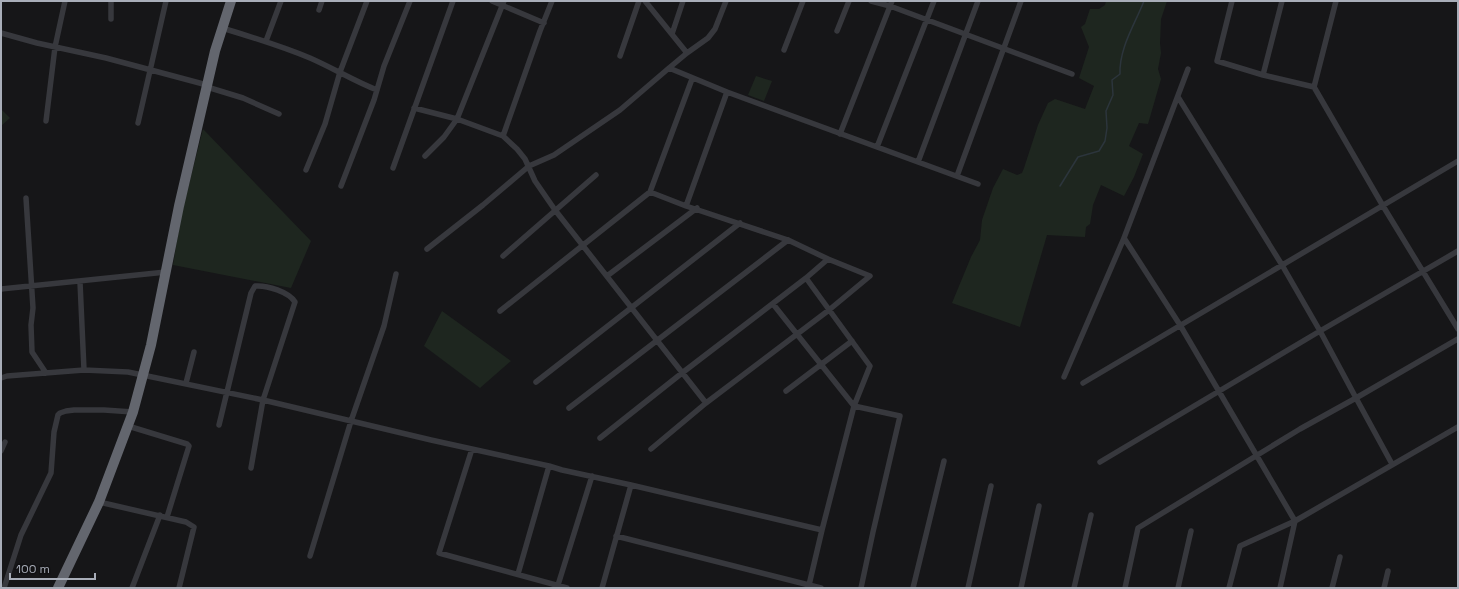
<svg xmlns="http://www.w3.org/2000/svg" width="1459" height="589" viewBox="0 0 1459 589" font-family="'Space Grotesk',sans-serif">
<rect width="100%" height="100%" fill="#161618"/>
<path fill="#1e261f" d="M 1106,1 L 1167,1 L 1161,19 L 1160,43 L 1161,53 L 1158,69 L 1161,79 L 1148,124 L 1139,123 L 1129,146 L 1143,154 L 1134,177 L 1124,196 L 1101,185 L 1093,205 L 1090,224 L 1086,227 L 1085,237 L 1047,235 L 1020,327 L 952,303 L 971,257 L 980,240 L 982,220 L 993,188 L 1003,169 L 1017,175 L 1022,173 L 1024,168 L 1038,125 L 1048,103 L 1055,99 L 1085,109 L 1094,86 L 1079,78 L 1089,47 L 1081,27 L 1085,24 L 1090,9 L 1099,9 L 1105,5 Z
M 756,76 L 772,81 L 764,101 L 748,95 Z
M 1,109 L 10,118 L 1,126 Z
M 203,129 L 311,241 L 291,288 L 173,265 L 181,216 Z
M 442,311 L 511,361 L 480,388 L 424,346 Z"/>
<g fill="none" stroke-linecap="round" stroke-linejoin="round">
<path stroke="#2c353c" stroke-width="1.5" d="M 1060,186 L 1078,157 L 1099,151 L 1105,141 L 1107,128 L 1106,111 L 1113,95 L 1112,80 L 1120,74 C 1119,48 1135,24 1144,1"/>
<path stroke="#37383d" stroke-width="5.5" d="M 111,1 L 111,19
M 492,1 L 544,23
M 645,1 L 687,53 L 669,68 L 727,92 L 686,206 L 788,240 L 828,259 L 806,278 L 870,366 L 854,406 L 900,416 L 873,532 L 861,588
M 871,1 L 890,6 L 1072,74
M 1232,1 L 1217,61 L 1263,75 L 1314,87 L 1383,206 L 1458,329
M 319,10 L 322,1
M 222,28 C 252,37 281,46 310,58 C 333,68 354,81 377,90
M 837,31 L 849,1
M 1,33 L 37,43 L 106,58 L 207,85
M 672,34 L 683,1
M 266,41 L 281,1
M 784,50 L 803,1
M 687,53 L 708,38 L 715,29 L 726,1
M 620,56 L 639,1
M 1263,75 L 1282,1
M 207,87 L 243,98 L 279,114
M 1314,87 L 1336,1
M 727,92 L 978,184
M 1178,97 L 1282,265 L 1320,331 L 1356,398 L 1458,339
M 414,108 L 457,119 L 503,136 L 517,149 L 525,159 L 535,181 L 555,210 L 706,403 L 829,310 L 870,276 L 828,259
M 46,121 L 55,47 L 65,1
M 138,123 L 166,1
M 840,134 L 892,1
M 503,136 L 540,31 L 552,1
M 877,147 L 934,1
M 425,156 L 444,137 L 457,119 L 504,1
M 918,162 L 978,1
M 393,168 L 453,1
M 306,170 L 325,124 L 340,72 L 367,1
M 957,176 L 1021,1
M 341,186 L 374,100 L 384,66 L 410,1
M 650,192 L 686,206
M 26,198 L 33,308 L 31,325 L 32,352 L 46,373
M 1124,238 L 1180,325 L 1295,521 L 1280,588
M 427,249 L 483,205 L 529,166 L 554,155 L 620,110 L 669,68
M 503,256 L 596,175
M 607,276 L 697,208
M 80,282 L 84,370
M 1,289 L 166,272
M 773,304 L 854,406 L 822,530
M 500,311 L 650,192 L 692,79
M 1064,377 L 1124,238 L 1188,69
M 1,378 L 7,376 L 84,370 L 128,372 L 263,400 L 431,440 L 549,466 L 562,470 L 631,485 L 822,530 L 809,585 L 821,588
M 536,382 L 740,223
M 186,383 L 194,352
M 1083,383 L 1458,161
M 786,391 L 852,341
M 569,408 L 788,240
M 219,425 L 251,293 L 255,286 C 267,285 289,292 295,302 L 263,400 L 251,468
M 128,426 L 187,444 L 189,446 L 167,517
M 600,438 L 682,373 L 806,278
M 472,449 L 439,553 L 567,588
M 651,449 L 706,403
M 1,451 L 5,442
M 1100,462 L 1320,331 L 1458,251
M 99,502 L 186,522 L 194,527 L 179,588
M 616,536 L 809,585 L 808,588
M 310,556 L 351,421 L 384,326 L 396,274
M 518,574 L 549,466
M 558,585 L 592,476
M 4,588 L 21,535 L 51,473 L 54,432 L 58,415 L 60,413 L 66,411 L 74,410 L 104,410 L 133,412
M 132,588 L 160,515
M 602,588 L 631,485
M 913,588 L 944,461
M 968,588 L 991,486
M 1021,588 L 1039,506
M 1074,588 L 1091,515
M 1125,588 L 1138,528 L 1300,429 L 1356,398 L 1392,464
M 1178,588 L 1191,531
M 1229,588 L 1240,546 L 1295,521 L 1458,427
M 1332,588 L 1340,557
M 1384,588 L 1388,571"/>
<path stroke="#63666e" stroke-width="10" d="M 58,588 L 99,502 L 133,412 L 151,345 L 179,206 L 215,51 L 231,1"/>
</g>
<rect width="1459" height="589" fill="none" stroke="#a8adb8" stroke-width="4"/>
<path d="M10 573v6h85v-6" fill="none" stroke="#a8adb8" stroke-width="2"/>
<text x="16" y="573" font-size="12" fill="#a8adb8" stroke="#111113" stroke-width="3" paint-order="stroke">100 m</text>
</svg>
